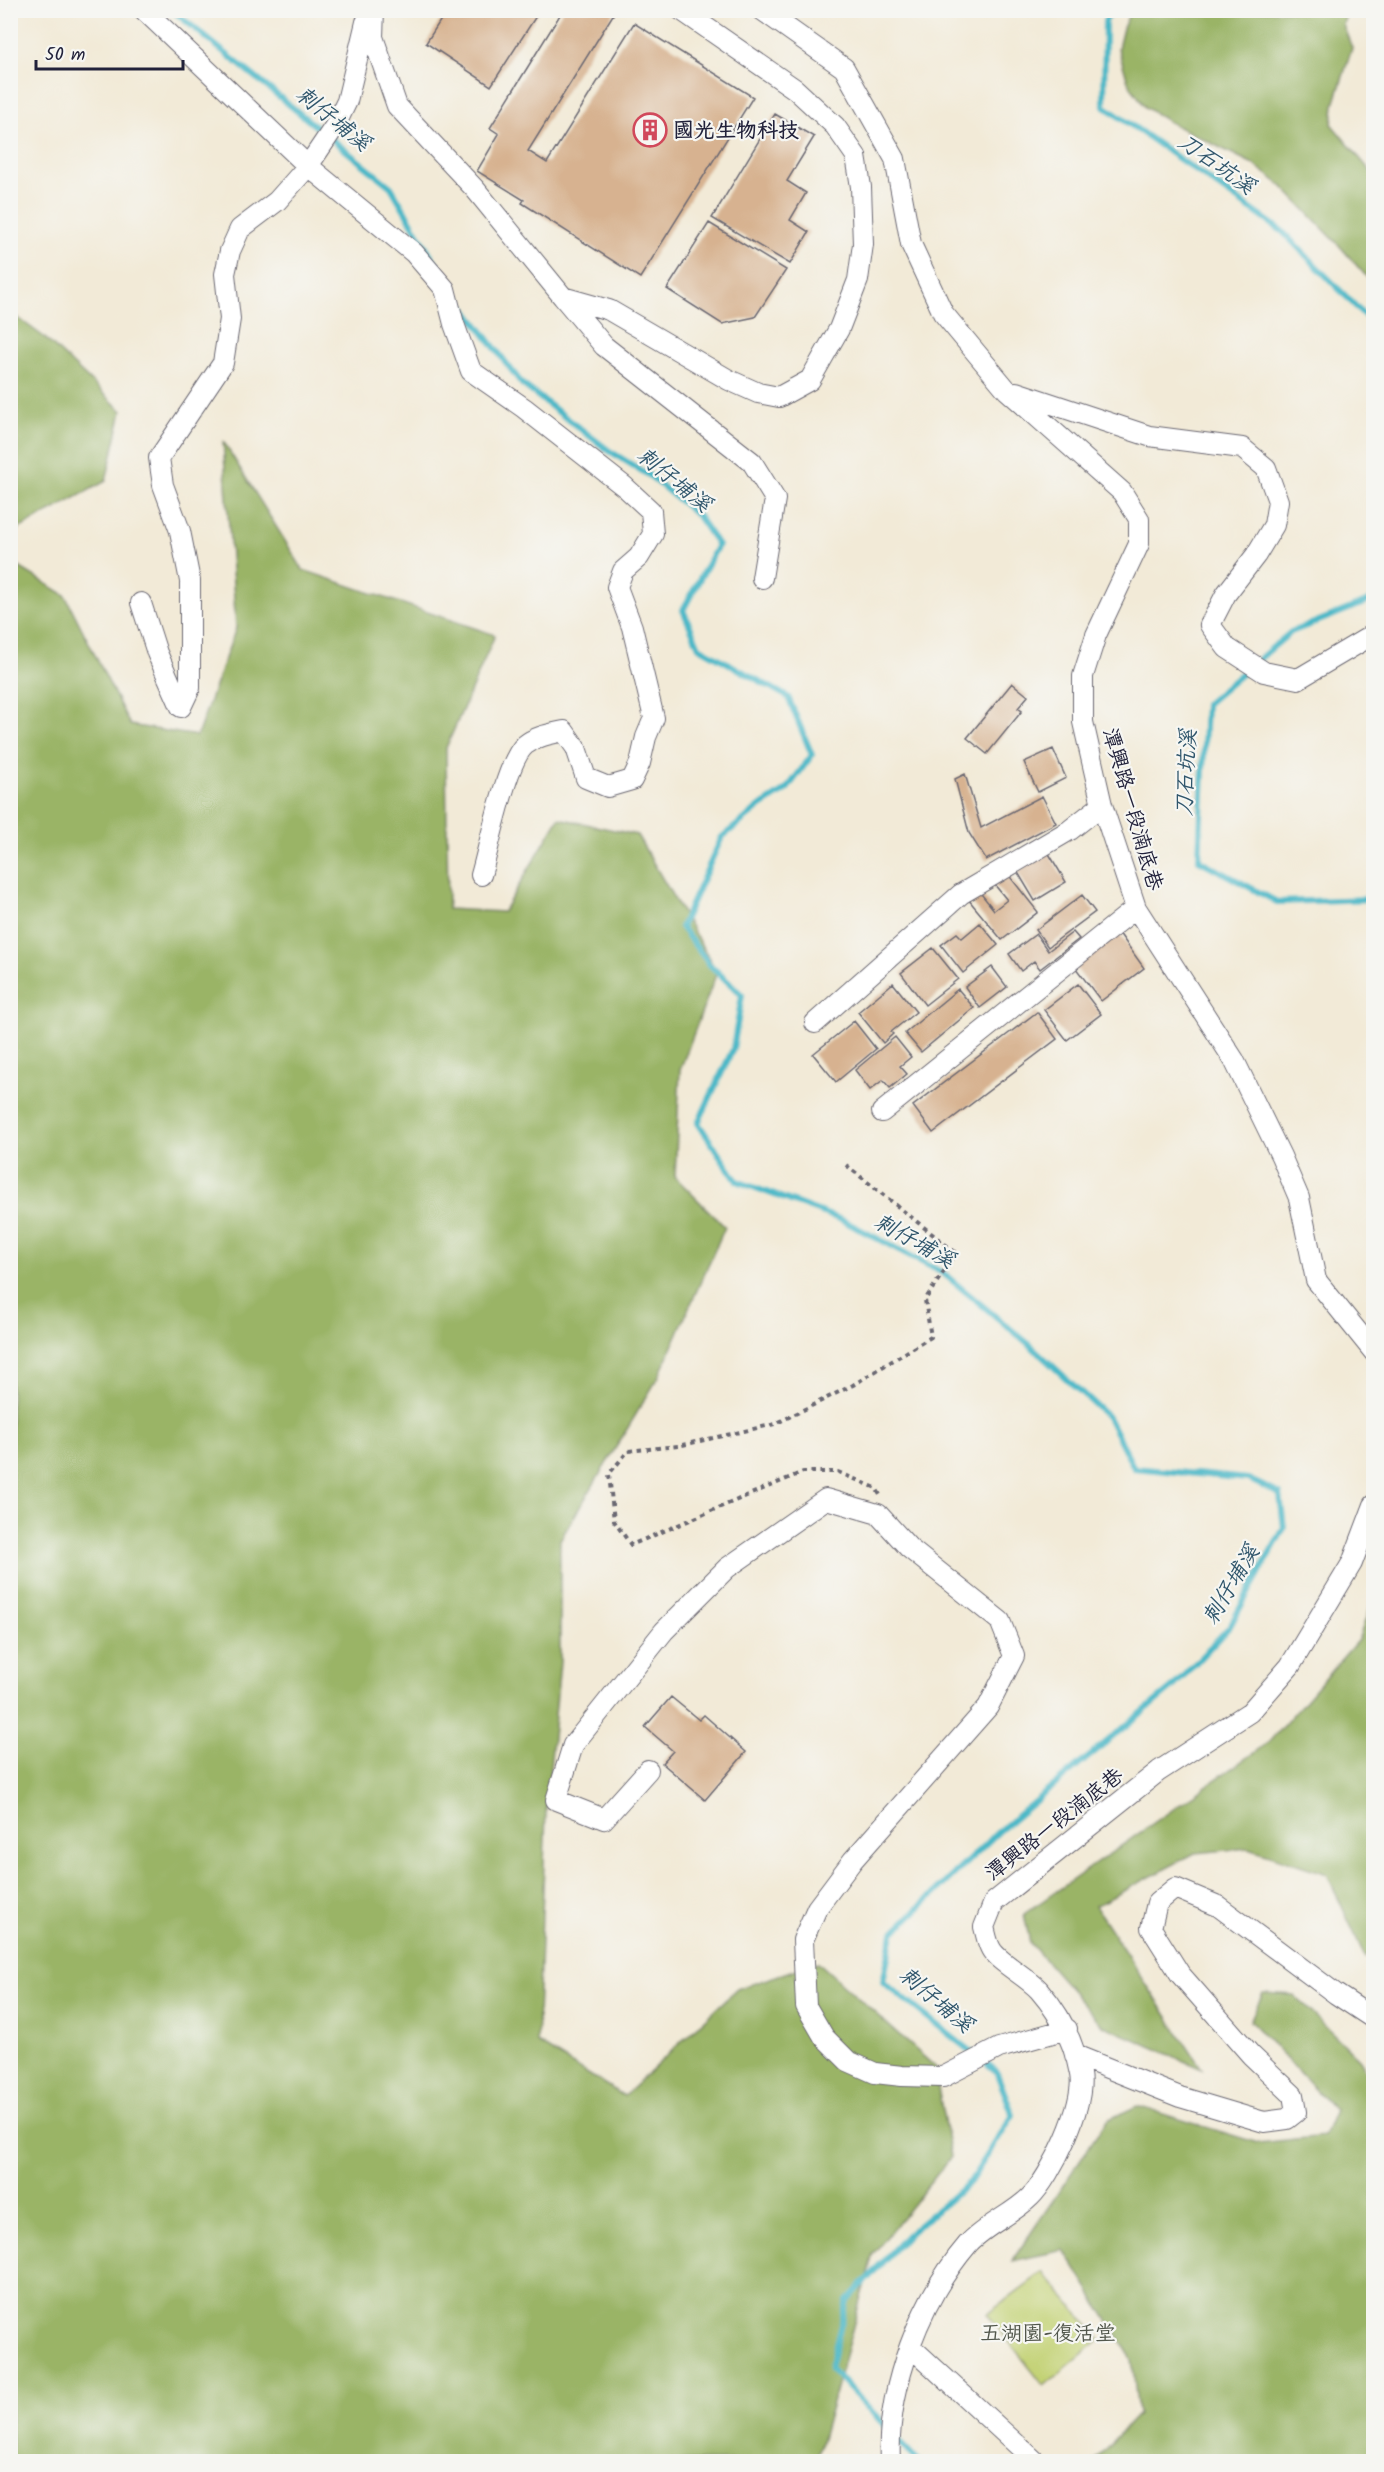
<svg xmlns="http://www.w3.org/2000/svg" width="1384" height="2472" viewBox="0 0 1384 2472" font-family="Kalam,'LXGW WenKai TC',sans-serif">
<rect width="100%" height="100%" fill="#f6f6f2"/>
<filter id="ink" filterUnits="userSpaceOnUse"><feTurbulence type="fractalNoise" baseFrequency=".0167" numOctaves="2"/><feDisplacementMap in="SourceGraphic" scale="12" xChannelSelector="R" yChannelSelector="G"/><feConvolveMatrix kernelMatrix="1 2 1 2 8 2 1 2 1" color-interpolation-filters="sRGB"/></filter>
<filter id="wash" filterUnits="userSpaceOnUse"><feTurbulence type="fractalNoise" baseFrequency=".008" numOctaves="4" result="noise"/><feDisplacementMap in="SourceGraphic" scale="24" xChannelSelector="R" yChannelSelector="G"/><feGaussianBlur stdDeviation="1.35" result="paint"/><feColorMatrix in="noise" values="0 0 0 0 0 0 0 0 0 0 0 0 0 0 0 0 0 1.4 0 .05"/><feComposite in="paint" operator="in"/></filter>
<g filter="url(#wash)">
<rect width="100%" height="100%" fill="#f2ead7"/>
<path fill="#c3d274" stroke="#727a58" stroke-width="1.5" d="M 1043,2272 L 1100,2339 L 1044,2386 L 987,2314 Z"/>
<path fill="#9ab466" stroke="#5e6b50" stroke-width="1.5" d="M 1131,10 L 1347,11 L 1343,25 L 1352,48 L 1334,105 L 1332,125 L 1373,174 L 1373,284 L 1337,243 L 1281,185 L 1253,164 L 1169,122 L 1145,107 L 1128,82 L 1118,48 L 1123,28 Z
M 10,312 L 44,337 L 122,411 L 106,481 L 11,533 Z
M 223,441 L 303,570 L 495,635 L 446,748 L 448,909 L 503,912 L 559,818 L 637,835 L 717,972 L 680,1070 L 675,1177 L 725,1227 L 658,1378 L 560,1540 L 560,1662 L 546,1813 L 537,2043 L 624,2096 L 737,1989 L 818,1962 L 934,2066 L 951,2157 L 873,2254 L 817,2457 L 819,2461 L 11,2462 L 11,562 L 65,595 L 130,725 L 197,736 L 236,628 Z
M 1373,1600 L 1373,1949 L 1365,1957 L 1327,1874 L 1249,1848 L 1195,1853 L 1095,1906 L 1202,2069 L 1102,2025 L 1030,1943 L 1024,1914 L 1269,1742 L 1358,1640 Z
M 1263,1993 L 1294,1995 L 1360,2060 L 1373,2083 L 1373,2461 L 1094,2461 L 1138,2414 L 1132,2359 L 1064,2250 L 1012,2261 L 1107,2120 L 1137,2106 L 1258,2143 L 1324,2136 L 1335,2110 L 1250,2021 Z"/>
<g fill="none" stroke-linecap="round" stroke-linejoin="round">
<path stroke="#4bb8c7" stroke-width="6" d="M 172,10 L 391,187 L 439,269
M 1113,10 L 1105,21 L 1104,106 L 1282,231 L 1374,325
M 452,291 L 522,384 L 608,450 L 650,476 L 698,516 L 718,545 L 683,610 L 699,647 L 788,697 L 812,755 L 787,789 L 761,806 L 722,837 L 681,927 L 710,965 L 742,995 L 733,1049 L 698,1123 L 737,1181 L 842,1220 L 943,1273 L 1030,1345 L 1108,1417 L 1134,1468 L 1248,1479 L 1280,1494 L 1284,1528 L 1230,1626 L 1174,1686 L 998,1832 L 893,1933 L 883,1982 L 975,2055
M 1374,599 L 1291,632 L 1206,704 L 1199,860 L 1277,902 L 1374,899
M 887,2428 L 830,2368 L 847,2301 L 907,2235 L 970,2182 L 1013,2115 L 996,2071 L 984,2061
M 894,2436 L 919,2462"/>
</g>
<g id="blocks">
<path fill="#d7b290" d="M 447,10 L 540,10 L 491,86 L 426,43 Z
M 563,10 L 616,10 L 528,151 L 547,163 L 634,23 L 753,97 L 640,278 L 522,203 L 524,200 L 477,171 L 499,134 L 490,128 Z
M 775,114 L 814,137 L 787,181 L 806,193 L 790,220 L 809,232 L 790,264 L 712,218 Z
M 709,223 L 786,270 L 755,317 L 722,324 L 667,289 Z
M 1012,683 L 1028,696 L 1018,708 L 1022,711 L 987,754 L 967,738 Z
M 1053,749 L 1066,778 L 1038,792 L 1024,762 Z
M 965,774 L 981,828 L 1042,796 L 1056,823 L 986,860 L 969,833 L 955,779 Z
M 1048,852 L 1066,882 L 1035,901 L 1017,871 Z
M 1007,873 L 1038,912 L 1002,940 L 968,899 L 978,890 L 994,910 L 1007,900 L 994,884 Z
M 1082,895 L 1095,912 L 1048,947 L 1036,930 Z
M 980,923 L 998,945 L 963,973 L 941,945 L 957,933 L 962,938 Z
M 1073,932 L 1079,939 L 1040,969 L 1034,961 L 1021,971 L 1009,954 L 1036,934 L 1048,951 Z
M 1119,933 L 1144,968 L 1101,1001 L 1075,967 Z
M 933,948 L 958,979 L 925,1005 L 901,973 Z
M 992,967 L 1007,987 L 980,1008 L 965,987 Z
M 893,983 L 916,1012 L 891,1032 L 893,1034 L 883,1043 L 858,1012 Z
M 1078,984 L 1101,1014 L 1067,1040 L 1044,1010 Z
M 958,989 L 974,1008 L 921,1052 L 905,1033 Z
M 1037,1012 L 1057,1039 L 933,1133 L 913,1106 Z
M 854,1021 L 876,1049 L 836,1082 L 813,1054 Z
M 895,1037 L 911,1057 L 900,1066 L 907,1074 L 890,1088 L 883,1080 L 870,1090 L 855,1070 Z
M 671,1697 L 699,1720 L 704,1715 L 746,1752 L 705,1800 L 662,1763 L 673,1751 L 645,1727 Z"/>
</g>
</g>
<g filter="url(#ink)">
<use href="#blocks" fill-opacity="0" stroke="#6b6872" stroke-width="1.5"/>
<g fill="none" stroke-linecap="round" stroke-linejoin="round">
<defs>
<path id="minor" d="M 144,10 L 308,166 L 414,253 L 445,289 L 454,324 L 471,371 L 524,408 L 625,487 L 651,511 L 653,534 L 639,557 L 623,571 L 617,587 L 632,627 L 654,718 L 646,737 L 640,763 L 632,780 L 608,787 L 586,778 L 576,748 L 564,731 C 551,734 536,736 525,745 C 506,761 489,848 481,875
M 374,10 L 373,37 L 397,106 L 475,189 L 563,297 L 609,310 L 729,380 L 758,393 L 779,397 L 810,380 L 839,329 L 858,280 L 863,244 L 861,187 L 856,156 L 835,126 L 795,89 L 681,10
M 762,10 L 844,68 L 895,159 L 911,244 L 943,313 L 1007,390 L 1122,492 L 1139,519 L 1139,544 L 1096,635 L 1083,676 L 1083,722 L 1102,805 L 1136,908 L 1234,1060 L 1281,1156 L 1299,1198 L 1316,1280 L 1374,1352
M 563,297 L 604,346 L 752,462 L 775,499 L 762,578
M 1016,392 L 1149,436 L 1242,448 L 1266,468 L 1278,501 L 1274,525 L 1256,555 L 1226,594 L 1210,625 L 1227,648 L 1264,672 L 1298,679 L 1374,634
M 141,603 L 157,653 L 181,707 L 190,688 L 190,581 L 180,531 L 163,485 L 159,458 L 223,363 L 230,319 L 225,274 L 230,251 L 240,229 L 277,201 L 308,166 L 335,126 L 347,101 L 366,22
M 815,1023 L 961,894 L 1070,830 L 1102,805
M 882,1112 L 1136,908
M 648,1770 L 604,1819 L 556,1800 L 573,1745 L 664,1631 L 727,1568 L 826,1499 L 878,1514 L 909,1548 L 1000,1621 L 1014,1656 L 988,1707 L 853,1860 L 817,1908 L 803,1940 L 806,2006 L 824,2037 L 848,2061 L 875,2073 L 902,2076 L 943,2077 L 999,2048 L 1067,2029
M 1075,2055 L 1180,2097 L 1264,2122 L 1287,2119 L 1296,2112 L 1293,2095 L 1251,2055 L 1180,1974 L 1151,1928 L 1157,1903 L 1175,1888 L 1218,1906 L 1336,1994 L 1374,2019
M 911,2347 L 1036,2462
M 890,2462 C 886,2388 921,2299 968,2244 C 985,2225 1012,2215 1030,2197 C 1051,2177 1086,2104 1080,2074 C 1074,2042 1060,2014 1039,1990 C 1027,1977 997,1961 991,1949 C 987,1942 986,1934 984,1927 L 994,1902 L 1159,1771 L 1250,1712 L 1290,1666 L 1352,1563 L 1374,1505"/>
</defs>
<use href="#minor" stroke="#6b6872" stroke-width="22"/>
<path stroke="#6b6872" stroke-width="4" stroke-dasharray="4.5 4.5" stroke-linecap="butt" d="M 846,1165 L 956,1253 L 925,1300 L 931,1337 L 853,1385 L 775,1424 L 678,1446 L 628,1451 L 609,1474 L 614,1521 L 631,1545 L 803,1472 L 838,1472 L 876,1488 L 880,1495"/>
<use href="#minor" stroke="#fff" stroke-width="20"/>
</g>
</g>
<defs>
<symbol id="building-ring" viewBox="-11 -11 22 22"><circle r="9.5" fill="#f6f6f2" stroke="#d1495b" stroke-width="1.5"/><path d="M-4-6H4V6H1V3H-1V6H-4ZM-2.5-4.3h1.7v1.8h-1.7ZM.8-4.3h1.7v1.8H.8ZM-2.5-1h1.7V.8h-1.7ZM.8-1h1.7V.8H.8Z" fill="#d1495b"/></symbol>
</defs>
<g fill-rule="evenodd">
<use href="#building-ring" x="631" y="111" width="38" height="38"/>
</g>
<g text-anchor="middle" stroke-width="4.5" stroke-linejoin="round" paint-order="stroke">
<g font-size="21" font-weight="bold" fill="#22223b" stroke="#f6f6f2" text-anchor="start">
<text x="673" y="137">國光生物科技</text>
</g>
<g font-size="21" fill="#22223b" stroke="#f6f6f2">
<text transform="translate(1133 809) rotate(74)" y="7">潭興路一段湳底巷</text>
<text transform="translate(1054 1824) rotate(-38)" y="7">潭興路一段湳底巷</text>
</g>
<g font-size="21" fill="#52574c" stroke="#f6f6f2">
<text x="1048" y="2340">五湖園-復活堂</text>
</g>
<g font-size="22" font-style="italic" fill="#30566c" stroke="#f6f6f2">
<text transform="translate(334 118) rotate(39)" y="8">刺仔埔溪</text>
<text transform="translate(1217 163) rotate(35)" y="8">刀石坑溪</text>
<text transform="translate(675 479) rotate(39)" y="8">刺仔埔溪</text>
<text transform="translate(1185 773) rotate(-87)" y="8">刀石坑溪</text>
<text transform="translate(915 1240) rotate(29)" y="8">刺仔埔溪</text>
<text transform="translate(1230 1584) rotate(-59)" y="8">刺仔埔溪</text>
<text transform="translate(937 1999) rotate(40)" y="8">刺仔埔溪</text>
</g>
</g>
<rect width="1384" height="2472" fill="none" stroke="#f6f6f2" stroke-width="36"/>
<path d="M36 60v9h147v-9" fill="none" stroke="#22223b" stroke-width="3"/>
<text x="45" y="60" font-size="18" fill="#22223b" stroke="#f6f6f2" stroke-width="4.5" paint-order="stroke">50 m</text>
</svg>
